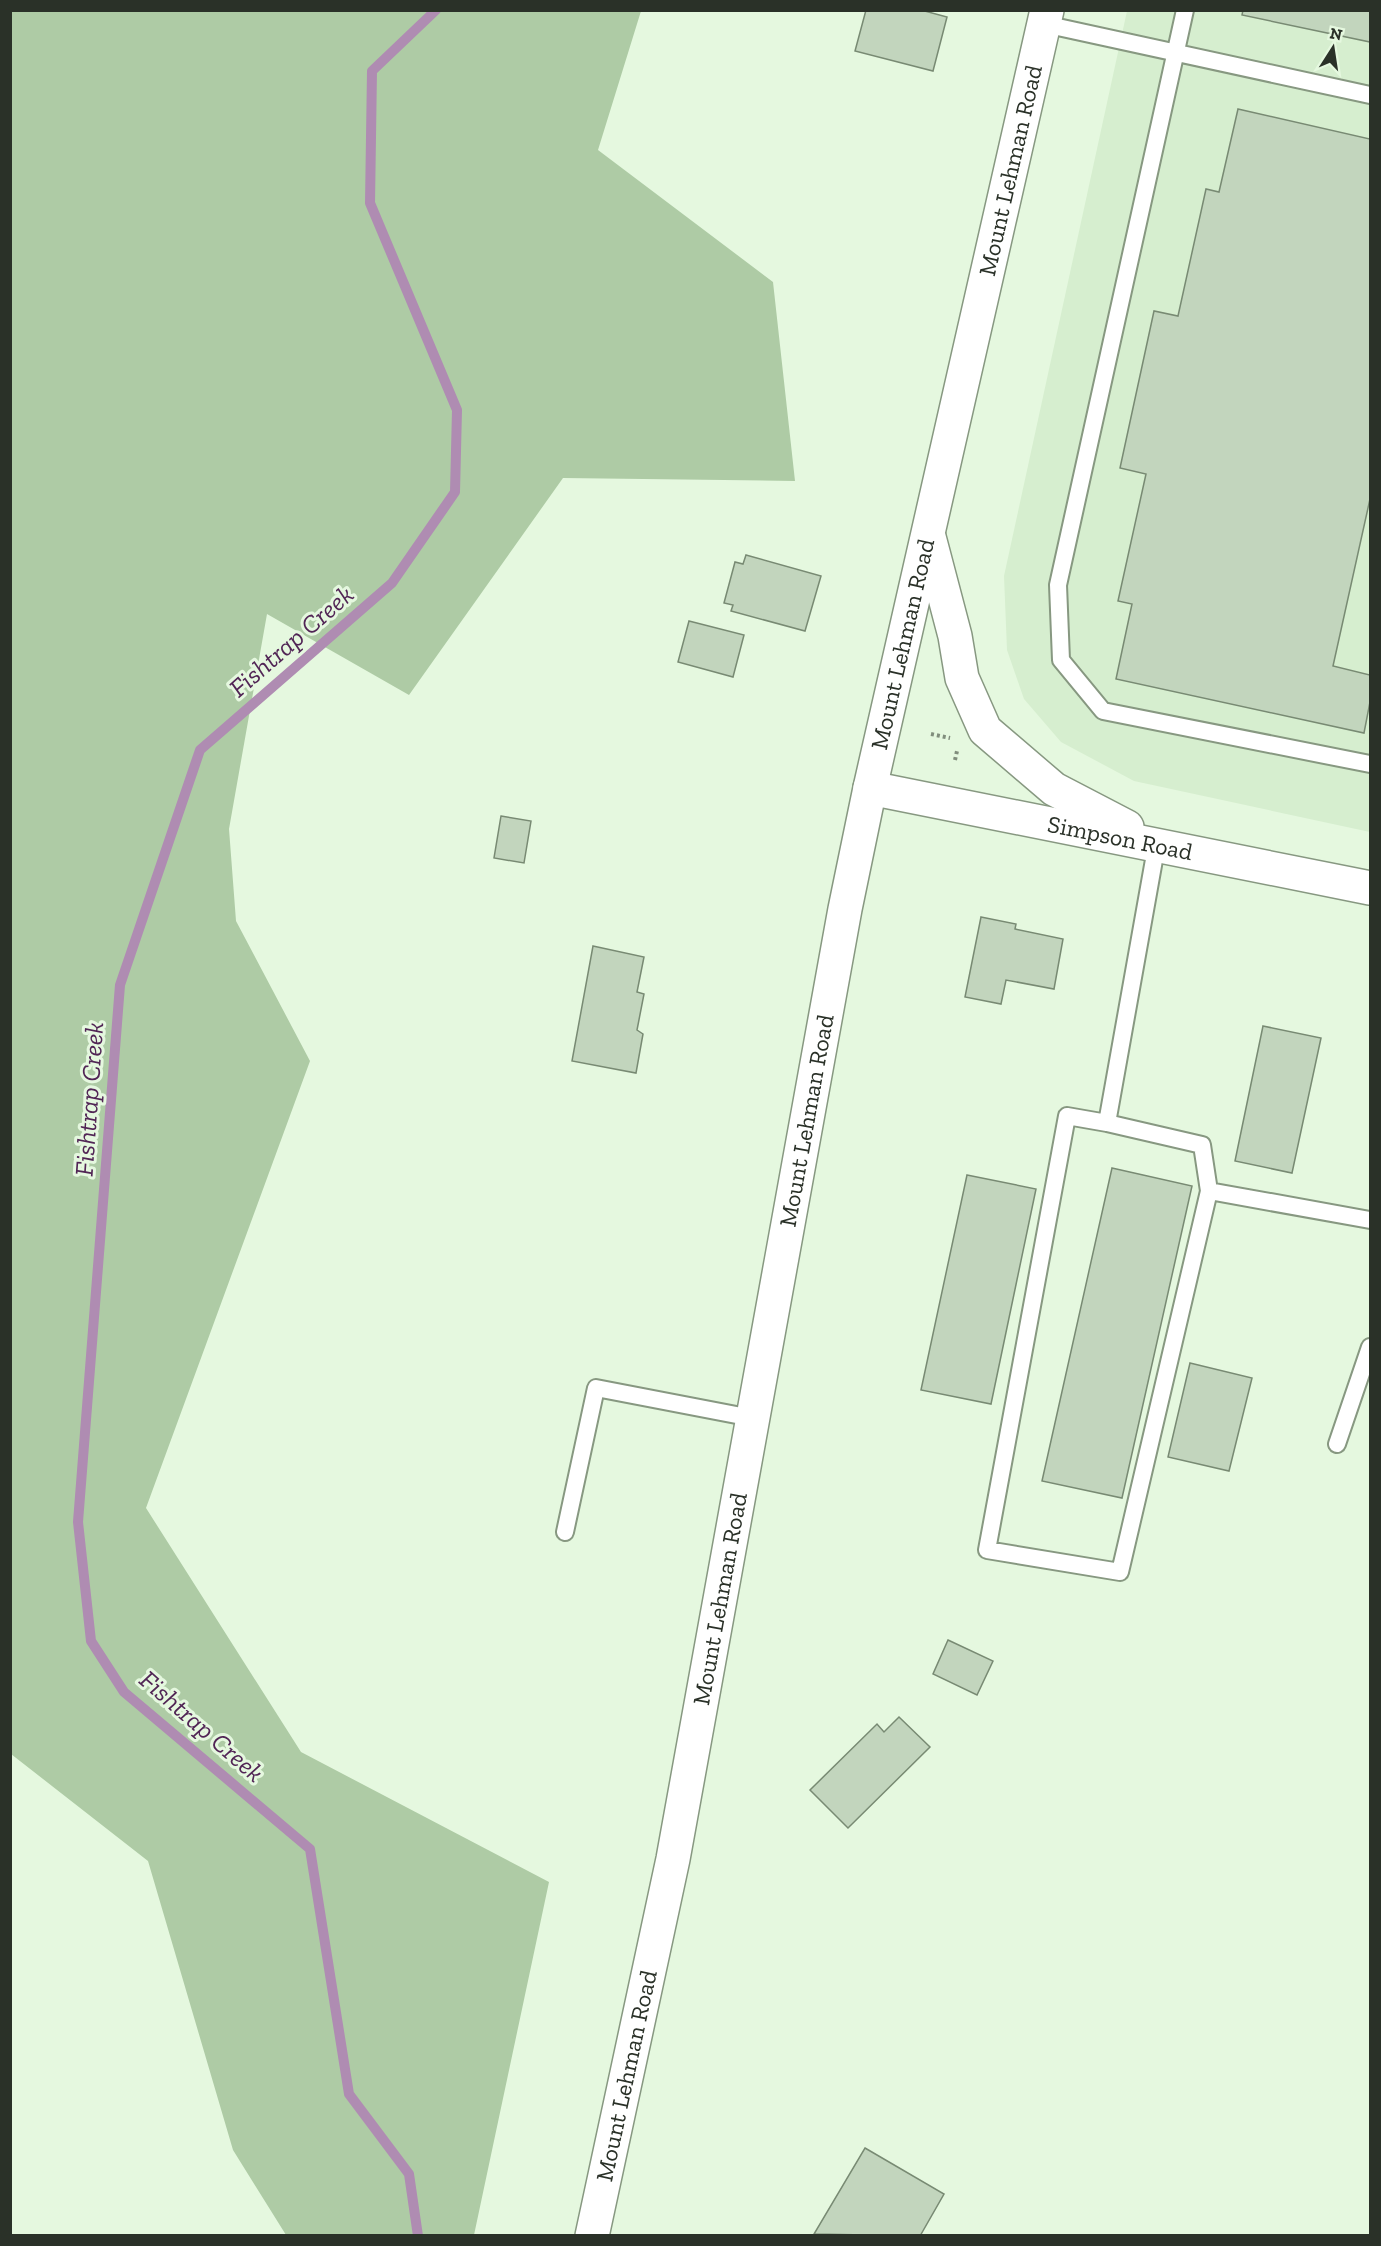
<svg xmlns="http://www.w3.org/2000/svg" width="1381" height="2246" viewBox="0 0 1381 2246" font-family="'Zilla Slab',serif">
<rect width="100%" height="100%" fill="#e5f8df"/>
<path fill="#d6eecf" d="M 1127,11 L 1370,11 L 1370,832 L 1134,781 L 1061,742 L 1024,699 L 1007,650 L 1004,576 Z"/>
<path fill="#aecba5" d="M 10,11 L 641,11 L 598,150 L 773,282 L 795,481 L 563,478 L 409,695 L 267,614 L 229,829 L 236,921 L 310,1061 L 146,1508 L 301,1752 L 549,1882 L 474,2235 L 286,2235 L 233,2150 L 148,1861 L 11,1754 Z"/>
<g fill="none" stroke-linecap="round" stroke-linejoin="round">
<path stroke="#af8cb2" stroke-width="10" d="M 418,2236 L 409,2174 L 349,2094 L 310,1849 L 124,1692 L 91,1641 L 78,1522 L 120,985 L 200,750 L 392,583 L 455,492 L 457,410 L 370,203 L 372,71 L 436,10"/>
</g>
<path fill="#c2d5bd" stroke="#788a73" stroke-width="1.5" d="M 866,10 L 921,10 L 947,17 L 933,71 L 855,51 Z
M 1243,10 L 1370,10 L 1370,42 L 1242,15 Z
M 1238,109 L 1370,139 L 1370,499 L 1333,666 L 1370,675 L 1370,702 L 1364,733 L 1116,679 L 1132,604 L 1118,601 L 1146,474 L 1120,468 L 1154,311 L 1178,316 L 1206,189 L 1219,192 Z
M 746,555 L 821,576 L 805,631 L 731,611 L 733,605 L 724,603 L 735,562 L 743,564 Z
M 689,621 L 744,635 L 733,677 L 678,662 Z
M 501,816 L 531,821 L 524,863 L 494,858 Z
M 981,917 L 1016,924 L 1015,929 L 1063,939 L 1054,989 L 1006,980 L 1001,1004 L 965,997 Z
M 593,946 L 644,957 L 637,992 L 644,994 L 637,1030 L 643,1034 L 636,1073 L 572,1061 Z
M 1263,1026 L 1321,1038 L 1292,1173 L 1235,1161 Z
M 1112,1168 L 1192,1186 L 1122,1498 L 1042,1481 Z
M 967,1175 L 1036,1189 L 991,1404 L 921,1390 Z
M 1190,1363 L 1252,1378 L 1229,1471 L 1168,1457 Z
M 948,1640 L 993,1661 L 977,1695 L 933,1674 Z
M 899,1717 L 930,1747 L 848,1828 L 810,1790 L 877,1724 L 884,1732 Z
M 865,2148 L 944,2194 L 920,2236 L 814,2234 Z"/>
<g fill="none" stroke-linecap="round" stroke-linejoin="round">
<defs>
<path id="lane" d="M 1185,10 L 1058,585 L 1061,660 L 1103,711 L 1370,764
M 1044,24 L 1370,95
M 1107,1123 L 1067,1116 L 987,1550 L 1120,1572 L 1209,1191 L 1202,1145 L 1107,1123 L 1157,843
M 1209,1191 L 1370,1220
M 1337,1444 L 1370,1347
M 565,1532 L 596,1388 L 752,1418"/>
<g id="secondary">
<path d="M 929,537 L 955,636 L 962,678 L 985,730 L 1054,789 L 1127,827"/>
<path id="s1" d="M 870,788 L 1370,888"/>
<path id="s2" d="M 592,2236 L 673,1859 L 845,909 L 870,788 L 1047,10"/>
</g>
</defs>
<use href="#lane" stroke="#879881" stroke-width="20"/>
<use href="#secondary" stroke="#879881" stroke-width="36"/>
<path stroke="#818e7d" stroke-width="4" stroke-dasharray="3 3" stroke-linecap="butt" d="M 931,734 L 950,738
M 955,760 L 957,751"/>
<use href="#lane" stroke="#fff" stroke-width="16"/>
<use href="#secondary" stroke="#fff" stroke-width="33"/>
</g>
<g text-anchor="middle" stroke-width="6" stroke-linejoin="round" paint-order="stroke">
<g font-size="24" fill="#2a3128" stroke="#e5f8df">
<text dy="8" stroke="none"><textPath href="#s2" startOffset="2108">Mount Lehman Road</textPath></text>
<text dy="8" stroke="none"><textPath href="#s2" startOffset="1622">Mount Lehman Road</textPath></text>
<text dy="8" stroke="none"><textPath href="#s1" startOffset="255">Simpson Road</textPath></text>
<text dy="8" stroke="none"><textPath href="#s2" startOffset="1136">Mount Lehman Road</textPath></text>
<text dy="8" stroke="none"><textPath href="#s2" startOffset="650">Mount Lehman Road</textPath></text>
<text dy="8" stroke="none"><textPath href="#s2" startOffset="164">Mount Lehman Road</textPath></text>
</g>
<g font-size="26" font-style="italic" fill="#512555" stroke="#e5f8df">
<text transform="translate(291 641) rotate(-41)" y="9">Fishtrap Creek</text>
<text transform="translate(89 1099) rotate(-86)" y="9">Fishtrap Creek</text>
<text transform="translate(202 1726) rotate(41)" y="9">Fishtrap Creek</text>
</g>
</g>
<rect width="1381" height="2246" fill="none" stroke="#2a3128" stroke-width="24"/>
<g transform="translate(1333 48) rotate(12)" stroke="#e5f8df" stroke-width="4.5" paint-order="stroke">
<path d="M0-4.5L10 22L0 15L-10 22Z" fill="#2a3128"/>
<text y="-9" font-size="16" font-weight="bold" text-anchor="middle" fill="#2a3128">N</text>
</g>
</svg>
